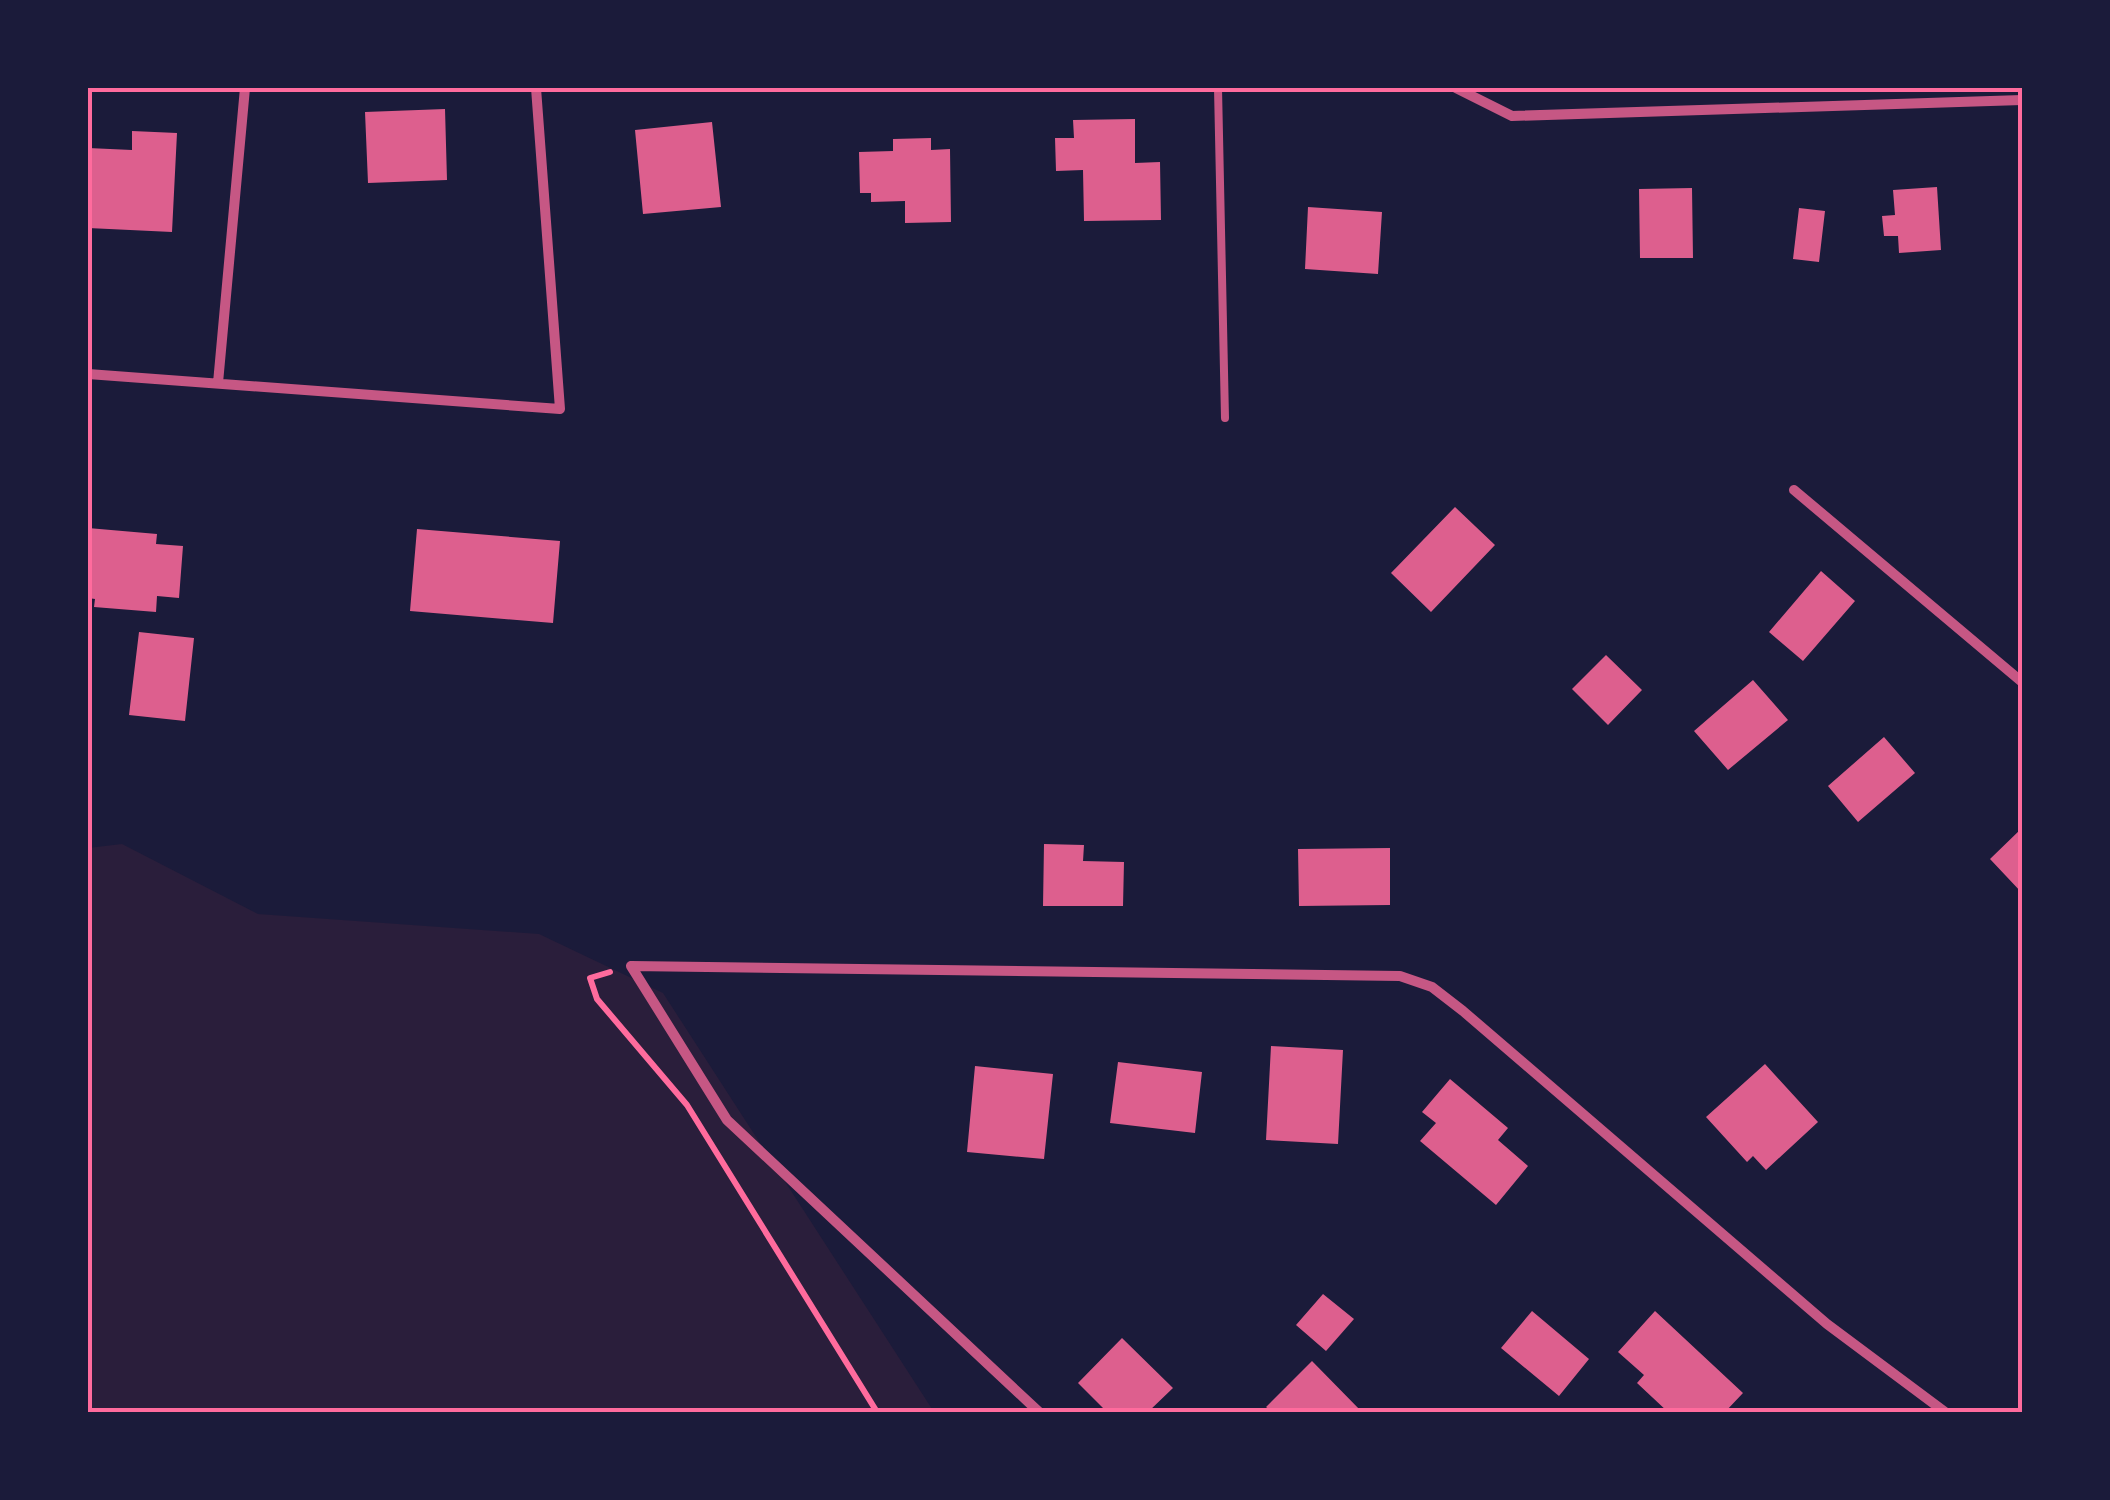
<svg xmlns="http://www.w3.org/2000/svg" width="2110" height="1500" viewBox="0 0 2110 1500" font-family="'IBM Plex Sans',sans-serif">
<rect width="100%" height="100%" fill="#1b1b3a"/>
<path fill="#2a1e3b" d="M 122,844 L 258,914 L 539,934 L 663,993 L 934,1412 L 88,1412 L 88,848 Z"/>
<path fill="#dd5f8e" d="M 445,109 L 447,180 L 368,183 L 365,112 Z
M 1135,119 L 1135,163 L 1160,162 L 1161,220 L 1084,221 L 1083,170 L 1056,171 L 1055,138 L 1074,138 L 1073,120 Z
M 712,122 L 721,207 L 643,214 L 635,130 Z
M 132,131 L 177,133 L 172,232 L 88,228 L 88,148 L 132,150 Z
M 931,138 L 931,150 L 950,149 L 951,222 L 905,223 L 905,201 L 871,202 L 871,193 L 860,193 L 859,152 L 893,151 L 893,139 Z
M 1937,187 L 1941,250 L 1899,253 L 1898,236 L 1884,236 L 1882,216 L 1895,215 L 1893,190 Z
M 1692,188 L 1693,258 L 1640,258 L 1639,189 Z
M 1308,207 L 1382,212 L 1378,274 L 1305,269 Z
M 1799,208 L 1825,211 L 1819,262 L 1793,259 Z
M 1455,507 L 1495,545 L 1431,612 L 1391,573 Z
M 88,528 L 157,534 L 156,544 L 183,546 L 179,598 L 157,596 L 156,612 L 94,607 L 95,599 L 88,598 Z
M 417,529 L 560,541 L 553,623 L 410,611 Z
M 1821,571 L 1855,601 L 1803,661 L 1769,632 Z
M 139,632 L 194,638 L 185,721 L 129,715 Z
M 1606,655 L 1642,690 L 1608,725 L 1572,689 Z
M 1753,680 L 1788,720 L 1728,770 L 1694,731 Z
M 1884,737 L 1915,773 L 1858,822 L 1828,786 Z
M 2022,828 L 2022,893 L 1990,859 Z
M 1044,844 L 1084,845 L 1083,861 L 1124,862 L 1123,906 L 1043,906 Z
M 1390,848 L 1390,905 L 1299,906 L 1298,849 Z
M 1271,1046 L 1343,1050 L 1338,1144 L 1266,1140 Z
M 1118,1062 L 1202,1072 L 1195,1133 L 1110,1123 Z
M 1765,1064 L 1818,1122 L 1766,1170 L 1753,1156 L 1747,1162 L 1706,1117 Z
M 975,1066 L 1053,1074 L 1044,1159 L 967,1152 Z
M 1450,1079 L 1508,1128 L 1498,1140 L 1528,1166 L 1496,1205 L 1420,1141 L 1436,1123 L 1422,1112 Z
M 1323,1294 L 1354,1319 L 1326,1351 L 1296,1325 Z
M 1532,1311 L 1589,1359 L 1559,1396 L 1501,1348 Z
M 1655,1311 L 1743,1393 L 1725,1412 L 1668,1412 L 1637,1383 L 1644,1375 L 1618,1352 Z
M 1122,1338 L 1173,1388 L 1148,1412 L 1107,1412 L 1078,1383 Z
M 1312,1361 L 1362,1412 L 1272,1412 L 1266,1407 Z"/>
<g fill="none" stroke-linecap="round" stroke-linejoin="round">
<path stroke="#ff6b9d" stroke-width="6" d="M 610,972 L 590,978 L 597,999 L 687,1105 L 877,1412"/>
<path stroke="#c65784" stroke-width="8" d="M 1218,88 L 1225,418"/>
<path stroke="#c65784" stroke-width="10" d="M 1456,88 L 1512,116 L 2022,100
M 88,374 L 560,409 L 536,88
M 218,383 L 245,88
M 1794,490 L 2022,682
M 631,966 L 1400,976 L 1432,987 L 1463,1011 L 1827,1324 L 1945,1412
M 631,966 L 727,1120 L 1039,1412"/>
</g>
<rect width="2110" height="1500" fill="none" stroke="#1b1b3a" stroke-width="180"/>
<rect x="90" y="90" width="1930" height="1320" fill="none" stroke="#ff6b9d" stroke-width="4"/>
</svg>
